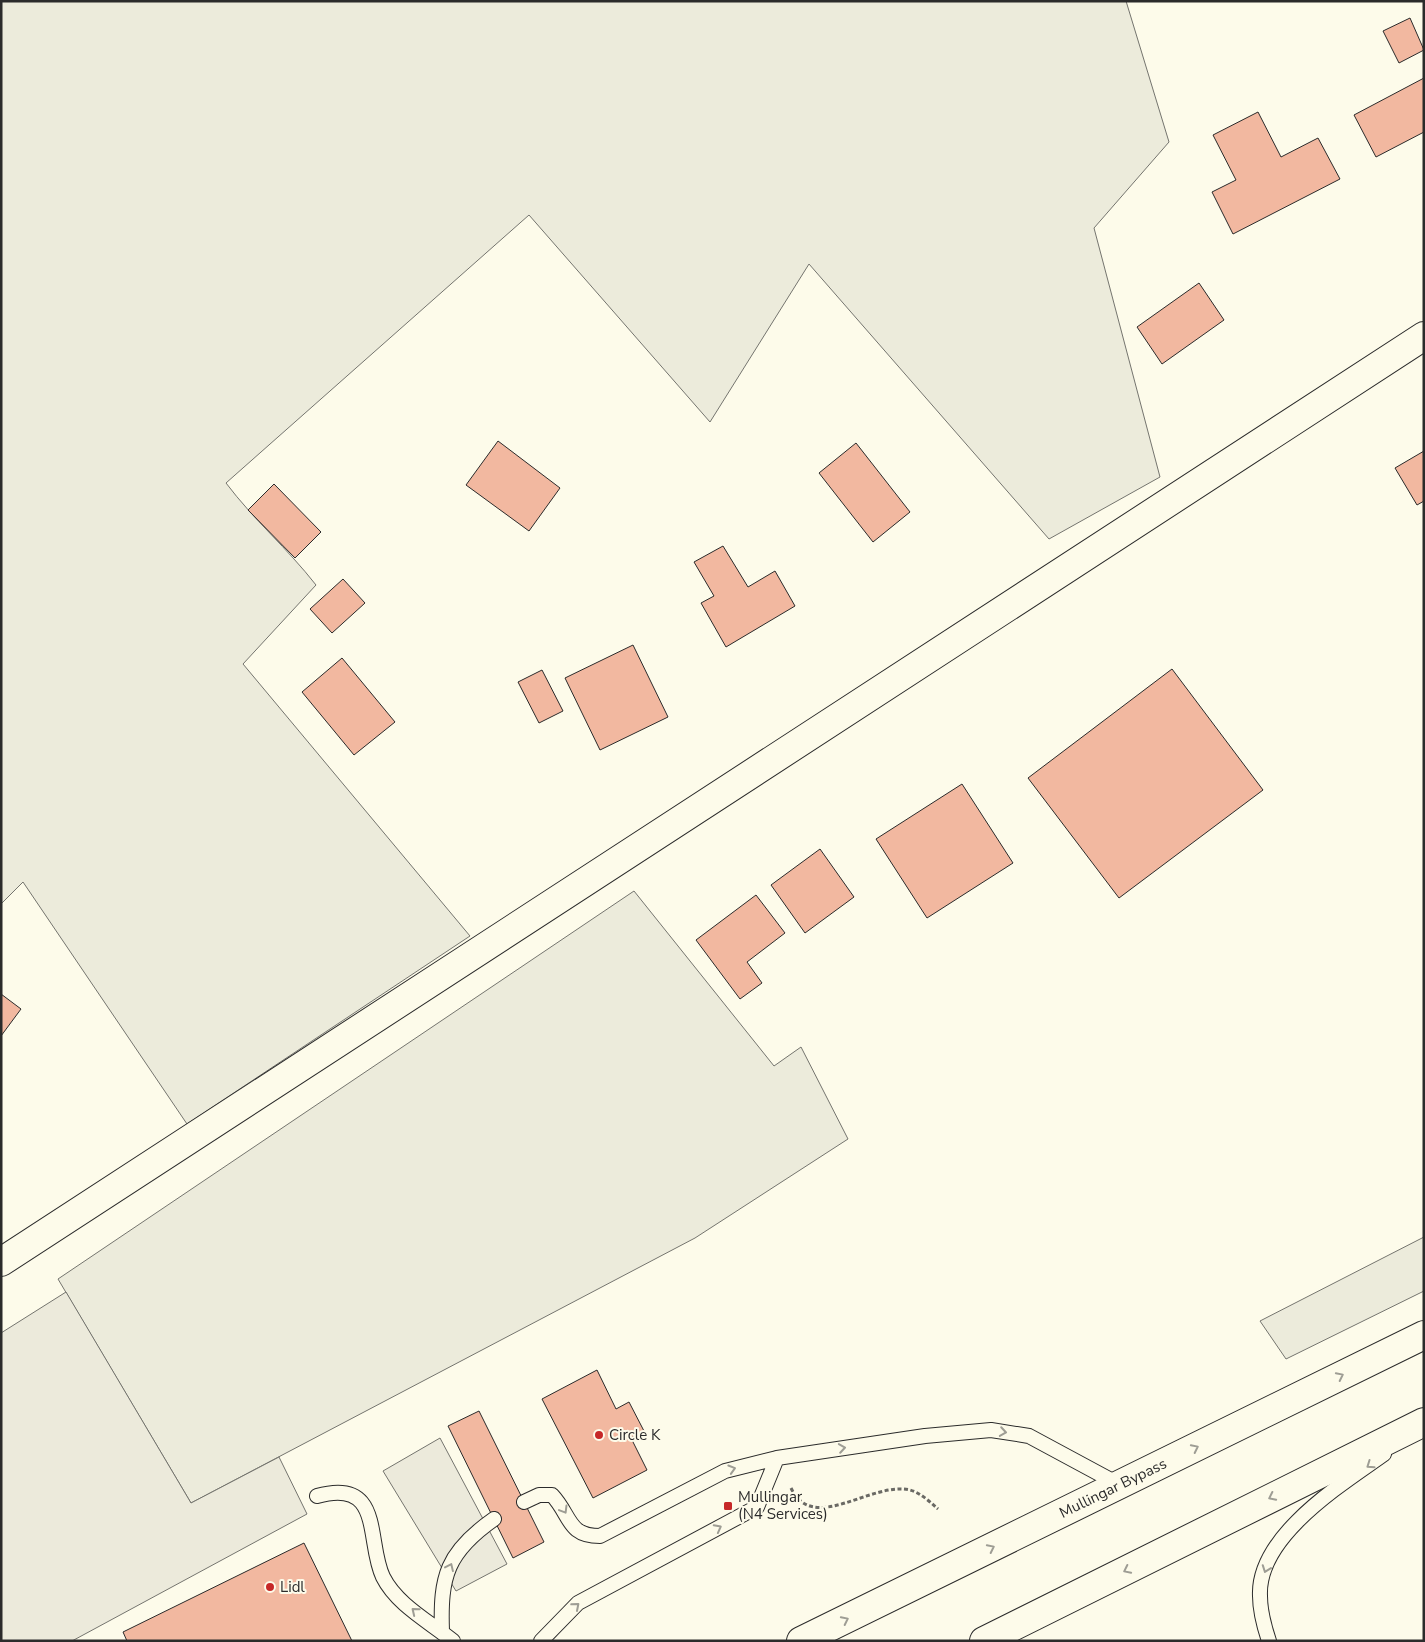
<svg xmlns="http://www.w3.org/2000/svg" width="1425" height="1642" viewBox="0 0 1425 1642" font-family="'Nunito Sans',sans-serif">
<rect width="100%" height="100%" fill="#fdfbea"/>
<path fill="#ecebdb" stroke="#74746e" d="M 1,1 L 1126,1 L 1169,142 L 1094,228 L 1160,477 L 1049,539 L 809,264 L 710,422 L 529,215 L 226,483 C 253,519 288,549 316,585 L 243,664 L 470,936 L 187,1124 L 23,882 L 1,904 Z
M 634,891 L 774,1066 L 801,1047 L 848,1139 L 695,1238 L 191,1503 L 58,1279 Z
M 1424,1237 L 1424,1291 L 1286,1359 L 1260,1321 Z"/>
<path fill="#eceadb" stroke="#74746e" d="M 66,1292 L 191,1503 L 279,1457 L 307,1514 L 72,1641 L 1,1641 L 1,1333 Z
M 440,1438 L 507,1564 L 456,1591 L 383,1471 Z"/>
<path fill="#f2b8a0" stroke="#2b2b2b" d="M 1410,18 L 1424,50 L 1399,63 L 1383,31 Z
M 1424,78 L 1424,132 L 1376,157 L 1354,115 Z
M 1258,112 L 1281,157 L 1318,138 L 1340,179 L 1233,234 L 1212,192 L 1236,180 L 1213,135 Z
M 1199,283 L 1224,320 L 1162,364 L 1137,327 Z
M 498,441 L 560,488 L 529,531 L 466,485 Z
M 856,443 L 910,512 L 873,542 L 819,473 Z
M 1424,451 L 1424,501 L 1417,505 L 1395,468 Z
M 274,484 L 321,532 L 295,558 L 248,510 Z
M 723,546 L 748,587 L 775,571 L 795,606 L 726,647 L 701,603 L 714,596 L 694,562 Z
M 343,579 L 365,603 L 332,633 L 310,609 Z
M 633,645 L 668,717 L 600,750 L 565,678 Z
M 342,658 L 395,722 L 354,755 L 302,692 Z
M 1172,669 L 1263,790 L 1119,898 L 1028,778 Z
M 542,670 L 563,711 L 539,723 L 518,682 Z
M 962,784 L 1013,863 L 927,918 L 876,839 Z
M 820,849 L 854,897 L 805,933 L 771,885 Z
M 756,895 L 785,933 L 747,962 L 762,983 L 740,999 L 696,940 Z
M 1,994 L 21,1009 L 1,1036 Z
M 597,1370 L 616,1409 L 629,1402 L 644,1431 L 631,1438 L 647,1470 L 593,1498 L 542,1399 Z
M 479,1411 L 544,1542 L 513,1558 L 448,1426 Z
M 304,1543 L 352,1641 L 127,1641 L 123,1632 Z"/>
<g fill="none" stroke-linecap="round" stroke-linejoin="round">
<defs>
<path id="service" d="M 317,1496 C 384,1477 366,1542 383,1577 C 397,1605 430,1622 453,1641
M 524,1502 L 539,1495 L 552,1495 C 571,1515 567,1536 600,1536 L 725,1471 L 777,1458
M 442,1631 C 440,1576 447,1552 494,1519
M 541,1641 L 578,1603 L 757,1507 L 777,1458 L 925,1436 L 991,1430 L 1029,1436 L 1120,1485
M 1269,1641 C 1264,1626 1260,1611 1260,1596 C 1257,1536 1342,1484 1384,1454"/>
<path id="minor" d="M 1,1262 L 1424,336"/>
<path id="trunk" d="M 801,1641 L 1424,1335
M 984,1641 L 1424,1422"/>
</defs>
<use href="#service" stroke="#2b2b2b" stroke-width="16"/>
<use href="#minor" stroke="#2b2b2b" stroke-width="30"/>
<use href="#trunk" stroke="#2b2b2b" stroke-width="30"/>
<path stroke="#6a6964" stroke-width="3" stroke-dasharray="4 2.5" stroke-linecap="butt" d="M 791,1488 C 813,1535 871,1481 910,1490 C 921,1493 930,1502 938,1509"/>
<use href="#service" stroke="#fdfbea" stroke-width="14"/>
<use href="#minor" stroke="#fdfbea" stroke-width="28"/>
<use href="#trunk" stroke="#fdfbea" stroke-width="28"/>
</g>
<defs><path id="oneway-chevron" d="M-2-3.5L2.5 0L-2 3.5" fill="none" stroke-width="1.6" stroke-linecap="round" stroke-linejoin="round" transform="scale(1.25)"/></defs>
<g stroke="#9e9d94">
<use href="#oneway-chevron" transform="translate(1340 1376) rotate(-26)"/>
<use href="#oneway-chevron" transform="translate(1003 1432) rotate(9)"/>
<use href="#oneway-chevron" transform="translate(842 1448) rotate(-9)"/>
<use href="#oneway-chevron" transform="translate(1195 1448) rotate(-26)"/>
<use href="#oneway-chevron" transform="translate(1370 1465) rotate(145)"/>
<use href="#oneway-chevron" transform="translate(732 1469) rotate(-17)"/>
<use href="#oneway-chevron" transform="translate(1272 1497) rotate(154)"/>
<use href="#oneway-chevron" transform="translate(564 1510) rotate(59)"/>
<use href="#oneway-chevron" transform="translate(718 1528) rotate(-28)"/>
<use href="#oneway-chevron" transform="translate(991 1548) rotate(-26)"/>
<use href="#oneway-chevron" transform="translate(450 1567) rotate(-65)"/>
<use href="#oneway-chevron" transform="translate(1266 1569) rotate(110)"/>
<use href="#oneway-chevron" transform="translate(1127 1570) rotate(154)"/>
<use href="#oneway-chevron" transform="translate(576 1606) rotate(-41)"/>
<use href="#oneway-chevron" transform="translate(415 1611) rotate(-141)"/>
<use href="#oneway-chevron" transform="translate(845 1620) rotate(-26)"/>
</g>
<g fill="#c62828" stroke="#fdfbea" stroke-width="2">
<circle cx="599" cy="1435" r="5"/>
<rect x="723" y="1501" width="10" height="10" rx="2.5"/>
<circle cx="270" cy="1587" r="5"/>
</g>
<g text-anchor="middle" stroke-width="4" stroke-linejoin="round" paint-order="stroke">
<g font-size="15" fill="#2b2b2b" stroke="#fdfbea" text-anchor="start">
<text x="609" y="1440">Circle K</text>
<text x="738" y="1502">Mullingar<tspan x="738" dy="17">(N4 Services)</tspan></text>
<text x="280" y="1592">Lidl</text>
</g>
<g font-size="15" fill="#2b2b2b" stroke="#fdfbea">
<text transform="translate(1113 1488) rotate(-26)" y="5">Mullingar Bypass</text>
</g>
</g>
<rect width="1425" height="1642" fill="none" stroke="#2b2b2b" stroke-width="5"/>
</svg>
